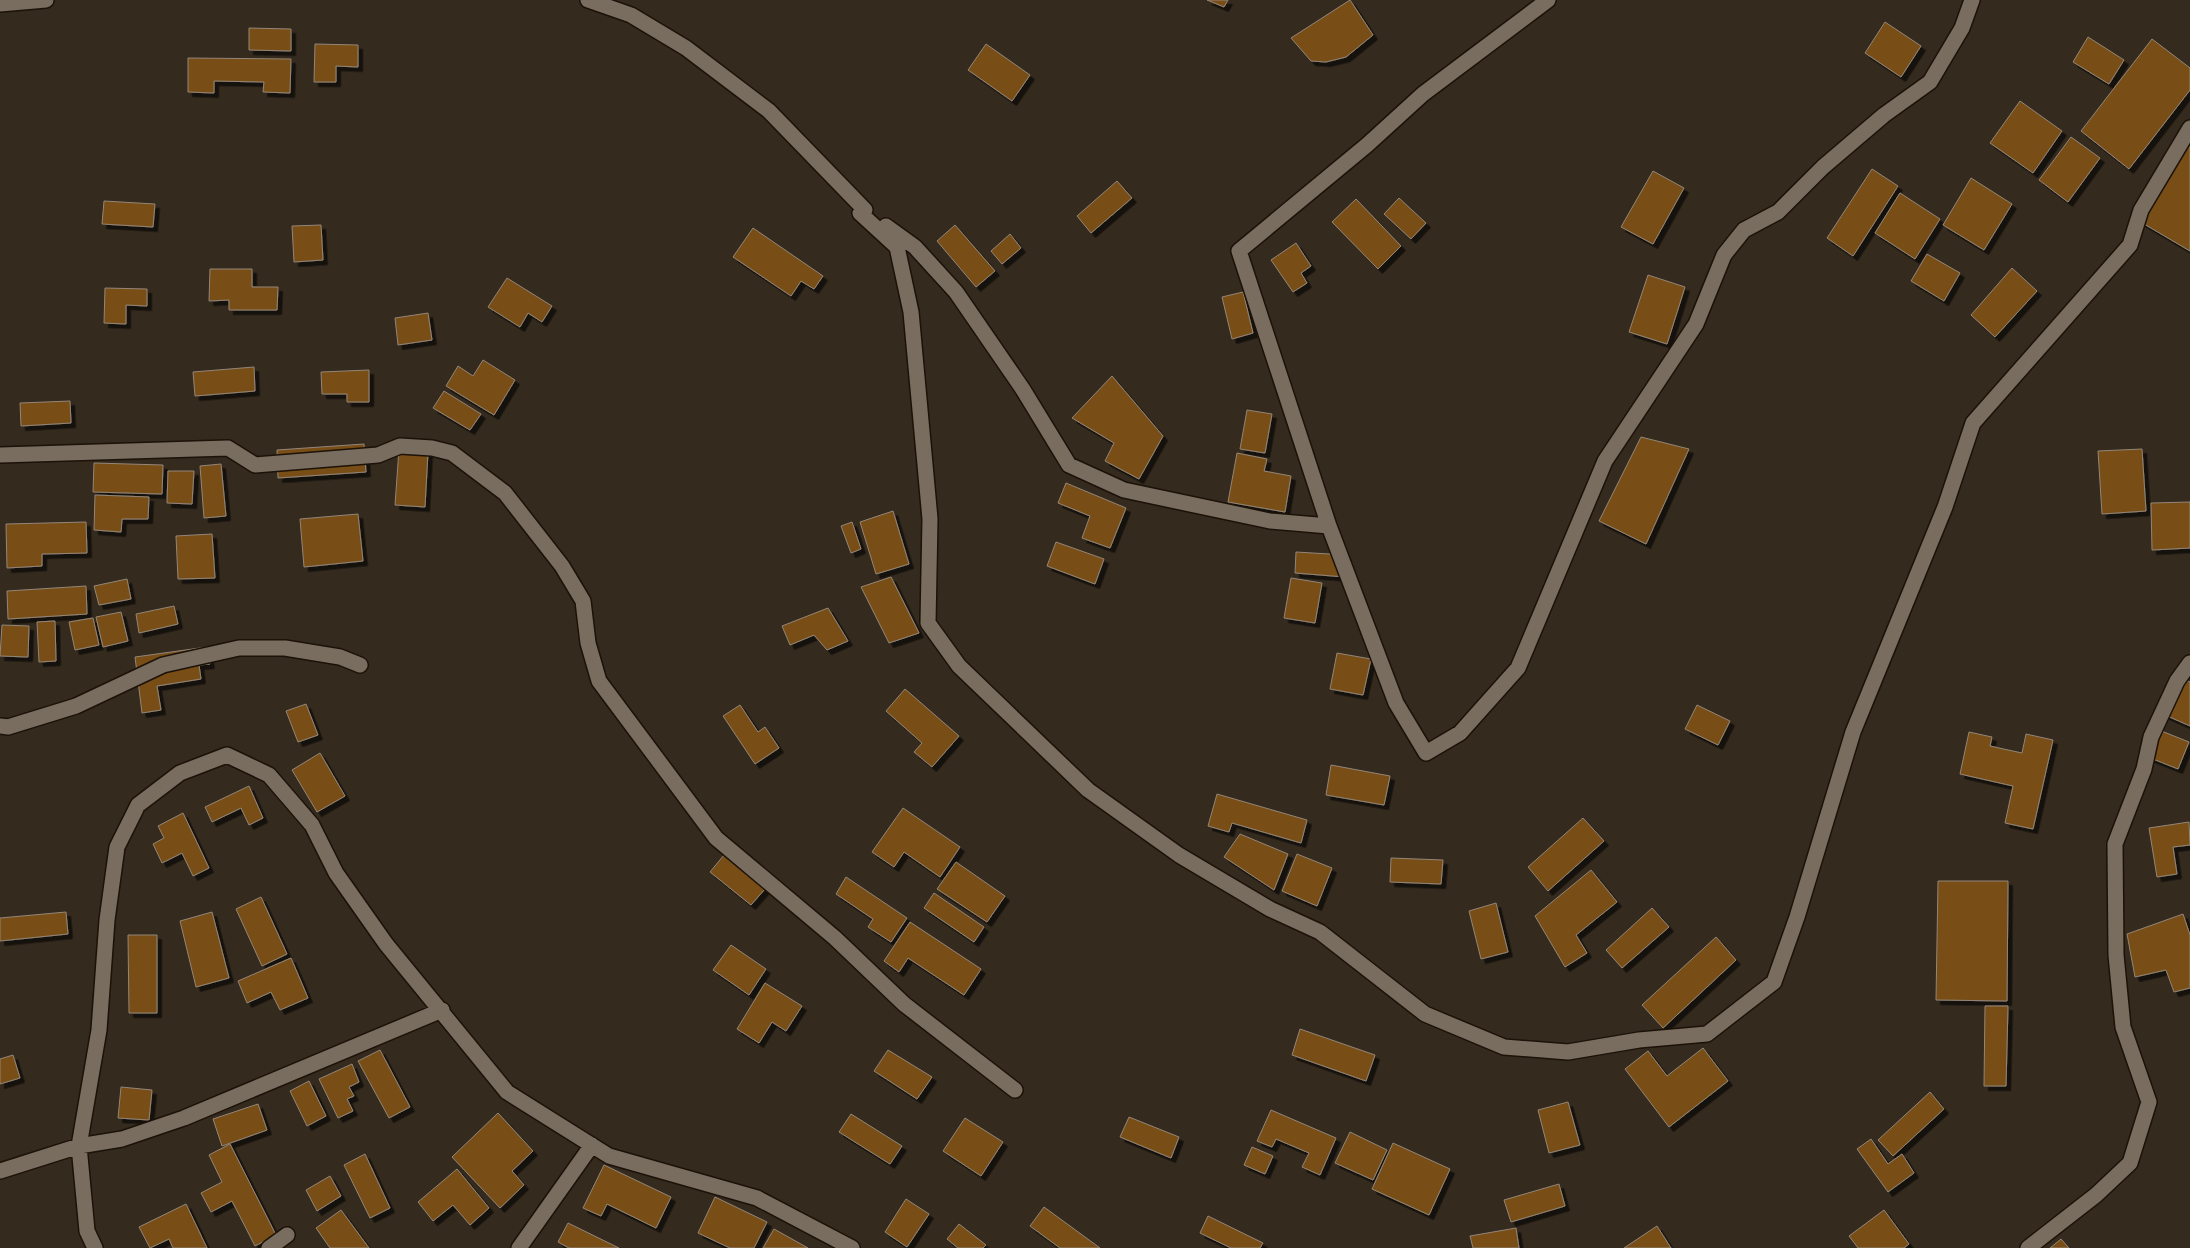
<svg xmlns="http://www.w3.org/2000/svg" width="2190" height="1248" viewBox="0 0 2190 1248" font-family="'Times New Roman',serif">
<defs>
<filter id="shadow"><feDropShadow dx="4.5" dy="4.5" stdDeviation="0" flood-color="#0009"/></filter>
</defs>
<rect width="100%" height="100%" fill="#342a1e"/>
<path fill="#784e16" stroke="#938679" filter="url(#shadow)" d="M 1207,0 L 1228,0 L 1224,7 Z
M 1350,0 L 1373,35 L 1346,57 L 1326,62 L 1311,61 L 1291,38 Z
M 1885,22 L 1921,46 L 1901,77 L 1865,53 Z
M 249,28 L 291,29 L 291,51 L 249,50 Z
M 2088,37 L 2124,60 L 2109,84 L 2073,62 Z
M 2152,39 L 2190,68 L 2190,90 L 2129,169 L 2081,131 Z
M 315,44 L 358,45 L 358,67 L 336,66 L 336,82 L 314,82 Z
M 986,44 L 1030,75 L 1012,101 L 968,70 Z
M 188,58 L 291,59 L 290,93 L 263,92 L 264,82 L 214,81 L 214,93 L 188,92 Z
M 2020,101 L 2062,131 L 2033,173 L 1990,143 Z
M 2190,136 L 2190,251 L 2139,221 Z
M 2071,137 L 2100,158 L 2068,202 L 2039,180 Z
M 1872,169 L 1898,186 L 1853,256 L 1827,238 Z
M 1653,171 L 1684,188 L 1653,244 L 1621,227 Z
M 1971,178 L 2012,204 L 1984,250 L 1943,225 Z
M 1117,181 L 1132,198 L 1091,233 L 1077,216 Z
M 1900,193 L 1940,219 L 1915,259 L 1875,233 Z
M 1399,198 L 1426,223 L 1411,239 L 1384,214 Z
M 1356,199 L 1401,246 L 1378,269 L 1332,222 Z
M 104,201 L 155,204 L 153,227 L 102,224 Z
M 321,225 L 323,260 L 294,262 L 292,226 Z
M 955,225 L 995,271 L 976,287 L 937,241 Z
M 753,228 L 823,276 L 814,289 L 801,281 L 791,296 L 733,257 Z
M 1010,234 L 1021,248 L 1002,264 L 991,251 Z
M 1296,243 L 1311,266 L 1301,273 L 1307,283 L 1293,292 L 1271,260 Z
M 1927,254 L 1960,273 L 1944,301 L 1911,281 Z
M 2012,268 L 2037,291 L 1995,337 L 1971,315 Z
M 210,269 L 252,269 L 252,287 L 278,287 L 277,310 L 229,310 L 229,300 L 209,301 Z
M 1648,275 L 1685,287 L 1667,344 L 1629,332 Z
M 507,278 L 552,306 L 542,322 L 528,313 L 520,327 L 488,307 Z
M 105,288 L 147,289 L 147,306 L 126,305 L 126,324 L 104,323 Z
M 1243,292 L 1253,333 L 1232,339 L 1222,297 Z
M 428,313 L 432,340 L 398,345 L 395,318 Z
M 483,360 L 515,380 L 494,415 L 446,386 L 458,366 L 473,376 Z
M 254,367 L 255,391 L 195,396 L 193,372 Z
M 369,370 L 369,402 L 347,402 L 347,394 L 322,394 L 321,372 Z
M 1112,376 L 1163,436 L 1139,479 L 1105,461 L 1114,443 L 1072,418 Z
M 444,391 L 481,414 L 470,430 L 433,408 Z
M 70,401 L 71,423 L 21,426 L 20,403 Z
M 1247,410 L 1272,414 L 1265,453 L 1240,449 Z
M 1641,437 L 1689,449 L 1646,544 L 1599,521 Z
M 364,444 L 366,472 L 278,478 L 277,450 Z
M 399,449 L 428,452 L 425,507 L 395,505 Z
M 2142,449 L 2146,511 L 2102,514 L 2098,451 Z
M 1237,453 L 1267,459 L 1264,471 L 1291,476 L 1285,512 L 1228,502 Z
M 94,463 L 163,465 L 162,494 L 93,492 Z
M 221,464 L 226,516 L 204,518 L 200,466 Z
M 168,471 L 194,471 L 192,504 L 167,503 Z
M 1066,483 L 1126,508 L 1110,548 L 1082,538 L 1090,516 L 1058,503 Z
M 95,495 L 149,497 L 148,519 L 122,519 L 121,532 L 94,530 Z
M 2190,502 L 2190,548 L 2152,550 L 2151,503 Z
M 893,511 L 909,564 L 876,574 L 860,522 Z
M 358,514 L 363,561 L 304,567 L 300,519 Z
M 86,522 L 87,553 L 42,554 L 42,566 L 7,568 L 6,524 Z
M 852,522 L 861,549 L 851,553 L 841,526 Z
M 212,534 L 215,578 L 178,579 L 176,536 Z
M 1056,542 L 1104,559 L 1095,584 L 1047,566 Z
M 1296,552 L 1346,555 L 1345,577 L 1295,573 Z
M 891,577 L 919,633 L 889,643 L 861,587 Z
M 1291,578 L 1322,583 L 1315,623 L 1284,618 Z
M 127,579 L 131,599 L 99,605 L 94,586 Z
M 86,586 L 87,614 L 8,619 L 7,591 Z
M 174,606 L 178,624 L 139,633 L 136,614 Z
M 828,608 L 848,641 L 827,650 L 814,635 L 790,645 L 782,626 Z
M 121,612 L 128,641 L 103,647 L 96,617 Z
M 93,618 L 99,645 L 75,650 L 69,622 Z
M 55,621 L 56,661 L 39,662 L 37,622 Z
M 2,625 L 29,626 L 28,657 L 0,656 Z
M 207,647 L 210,664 L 199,665 L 201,679 L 157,686 L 161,710 L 142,713 L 135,657 Z
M 1337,653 L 1371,659 L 1363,695 L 1330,689 Z
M 2182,678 L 2190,682 L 2190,726 L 2165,715 Z
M 905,689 L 959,736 L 932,767 L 914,752 L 922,743 L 886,711 Z
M 306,704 L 318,735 L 298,742 L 286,711 Z
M 740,705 L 758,732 L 765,727 L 779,748 L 755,764 L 723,716 Z
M 1697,705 L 1730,721 L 1718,745 L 1685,729 Z
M 2159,730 L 2189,742 L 2178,769 L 2148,757 Z
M 1969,732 L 1992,737 L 1990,746 L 2022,753 L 2026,734 L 2053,740 L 2033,829 L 2005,823 L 2013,786 L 1960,774 Z
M 320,753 L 345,796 L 317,812 L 292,770 Z
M 1331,765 L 1390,776 L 1384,805 L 1326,795 Z
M 249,786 L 263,818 L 249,825 L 241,808 L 212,822 L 205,807 Z
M 1217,794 L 1307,820 L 1301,843 L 1232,823 L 1229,832 L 1208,826 Z
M 903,808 L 960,847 L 940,877 L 904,852 L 894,867 L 872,852 Z
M 183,813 L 209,868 L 193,876 L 182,853 L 162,863 L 153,844 L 164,838 L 158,826 Z
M 1583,818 L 1604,841 L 1548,891 L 1528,867 Z
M 2189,822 L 2190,845 L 2173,847 L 2177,874 L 2157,877 L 2149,828 Z
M 1240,834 L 1288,854 L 1274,890 L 1224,857 Z
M 1297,854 L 1332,868 L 1317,906 L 1282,891 Z
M 724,855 L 765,889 L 751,905 L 710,872 Z
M 1391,858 L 1443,860 L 1441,884 L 1390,882 Z
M 956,862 L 1005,896 L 987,922 L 937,889 Z
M 1591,870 L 1617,902 L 1576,935 L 1587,953 L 1565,967 L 1535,916 Z
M 846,877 L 907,918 L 891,942 L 868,927 L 873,919 L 836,894 Z
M 1938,881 L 2008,881 L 2007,1001 L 1936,1000 Z
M 934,893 L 984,927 L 974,942 L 924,908 Z
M 261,897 L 287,954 L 262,966 L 236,909 Z
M 1496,903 L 1508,952 L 1481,959 L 1469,911 Z
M 1652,908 L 1669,927 L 1622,968 L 1606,950 Z
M 66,912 L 68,934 L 0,941 L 0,918 Z
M 212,912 L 229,978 L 196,987 L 180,921 Z
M 2183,914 L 2190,935 L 2190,988 L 2174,992 L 2166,970 L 2135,977 L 2127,934 Z
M 910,922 L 981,969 L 964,995 L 908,958 L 899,972 L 884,961 Z
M 128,935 L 157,935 L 157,1013 L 129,1013 Z
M 1716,937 L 1736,960 L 1663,1028 L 1642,1005 Z
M 731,945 L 766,969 L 749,995 L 713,970 Z
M 291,958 L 308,998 L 280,1010 L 271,992 L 247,1003 L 238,981 Z
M 765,983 L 802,1006 L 786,1031 L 772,1022 L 759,1043 L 737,1029 Z
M 1985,1006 L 2008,1006 L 2006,1086 L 1984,1086 Z
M 1300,1029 L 1375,1055 L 1366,1081 L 1292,1055 Z
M 1703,1048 L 1728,1081 L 1669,1127 L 1625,1069 L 1648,1051 L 1667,1076 Z
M 380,1050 L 410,1107 L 389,1118 L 358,1061 Z
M 888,1050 L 932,1077 L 917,1099 L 874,1071 Z
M 13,1055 L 20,1078 L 0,1084 L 0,1059 Z
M 352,1064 L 359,1082 L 349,1087 L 354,1096 L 347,1099 L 353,1111 L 338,1118 L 319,1079 Z
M 309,1081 L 326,1116 L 307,1126 L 290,1091 Z
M 121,1087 L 152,1090 L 149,1120 L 118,1118 Z
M 1930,1092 L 1944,1109 L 1893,1156 L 1878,1140 Z
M 1568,1102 L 1580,1145 L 1549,1153 L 1538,1110 Z
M 258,1104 L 267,1130 L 222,1146 L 213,1119 Z
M 1271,1110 L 1336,1138 L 1320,1175 L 1302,1167 L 1309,1153 L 1276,1139 L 1272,1147 L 1257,1141 Z
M 498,1113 L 533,1151 L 512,1171 L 524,1185 L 500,1208 L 452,1157 Z
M 851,1114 L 902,1146 L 890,1164 L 839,1132 Z
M 1129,1117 L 1179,1137 L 1171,1158 L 1120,1137 Z
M 965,1118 L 1003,1142 L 981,1176 L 943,1151 Z
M 1350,1132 L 1387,1150 L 1373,1180 L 1335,1163 Z
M 1871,1139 L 1888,1164 L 1902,1154 L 1914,1173 L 1888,1192 L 1857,1149 Z
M 1393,1143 L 1450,1169 L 1429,1215 L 1372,1189 Z
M 230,1144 L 276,1235 L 255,1246 L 232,1201 L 211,1212 L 201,1193 L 222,1182 L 209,1155 Z
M 1252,1147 L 1273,1156 L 1265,1174 L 1244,1165 Z
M 365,1154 L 390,1208 L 370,1218 L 344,1165 Z
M 604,1165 L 671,1197 L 656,1228 L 607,1204 L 601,1216 L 583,1208 Z
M 457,1169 L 489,1208 L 470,1225 L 453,1205 L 433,1221 L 418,1202 Z
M 330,1176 L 341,1196 L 317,1211 L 306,1190 Z
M 1559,1184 L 1565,1206 L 1511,1222 L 1504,1200 Z
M 715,1197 L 767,1222 L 754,1248 L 730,1248 L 698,1233 Z
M 906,1199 L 929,1214 L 907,1247 L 885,1232 Z
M 186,1204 L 207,1248 L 173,1248 L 169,1239 L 150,1248 L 139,1227 Z
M 1044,1207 L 1100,1248 L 1060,1248 L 1030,1226 Z
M 341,1210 L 369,1248 L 330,1248 L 316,1228 Z
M 1884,1210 L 1909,1244 L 1904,1248 L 1858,1248 L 1849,1236 Z
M 1208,1216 L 1263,1243 L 1260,1248 L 1231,1248 L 1200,1233 Z
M 568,1223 L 619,1248 L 569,1248 L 558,1242 Z
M 959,1224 L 986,1245 L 983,1248 L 958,1248 L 947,1239 Z
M 1657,1226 L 1671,1248 L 1624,1248 Z
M 1516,1228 L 1519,1248 L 1473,1248 L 1470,1236 Z
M 774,1229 L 808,1248 L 763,1248 Z
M 2061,1239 L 2069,1248 L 2050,1248 Z"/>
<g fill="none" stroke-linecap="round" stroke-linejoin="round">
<defs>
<path id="minor" d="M 588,0 L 631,15 L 686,48 L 769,111 L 865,210 L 860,213 L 897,247 L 911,312 L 930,519 L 928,623 L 959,666 L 1088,790 L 1179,855 L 1270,909 L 1320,932 L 1425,1014 L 1504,1047 L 1568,1052 L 1639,1040 L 1707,1034 L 1774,982 L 1797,917 L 1853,732 L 1945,507 L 1973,423 L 2130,245 L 2141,210 L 2190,128
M 0,4 L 46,0
M 886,226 L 915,247 L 956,292 L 1022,388 L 1069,465 L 1124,490 L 1270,521 L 1329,526 L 1396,703 L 1426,753 L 1460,733 L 1518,668 L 1605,461 L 1696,324 L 1724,255 L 1744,230 L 1778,212 L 1823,167 L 1884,115 L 1930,82 L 1962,28 L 1972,0
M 0,455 L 228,448 L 255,465 L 378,455 L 400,446 L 432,448 L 452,453 L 505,493 L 562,566 L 583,601 L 588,643 L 599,681 L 716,838 L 835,938 L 904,1004 L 1015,1090
M 1329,526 L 1239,251 L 1367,145 L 1423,94 L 1548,0
M 0,726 L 8,727 L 76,706 L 163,665 L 239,648 L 285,648 L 340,657 L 360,665
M 0,1171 L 79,1146 L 122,1139 L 184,1118 L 442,1010
M 95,1248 L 87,1231 L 79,1146 L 99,1030 L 107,920 L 117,847 L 138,805 L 180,773 L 227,755 L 269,775 L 312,825 L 336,873 L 386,944 L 507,1092 L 609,1156 L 757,1198 L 852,1248
M 269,1248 L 287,1235
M 519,1248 L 592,1145
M 2028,1248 L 2096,1195 L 2130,1163 L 2149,1102 L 2123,1027 L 2116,955 L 2115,844 L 2144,769 L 2151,737 L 2177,681 L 2190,663"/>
</defs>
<use href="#minor" stroke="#1c1208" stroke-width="18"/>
<use href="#minor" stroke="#796d60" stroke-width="15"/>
</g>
</svg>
